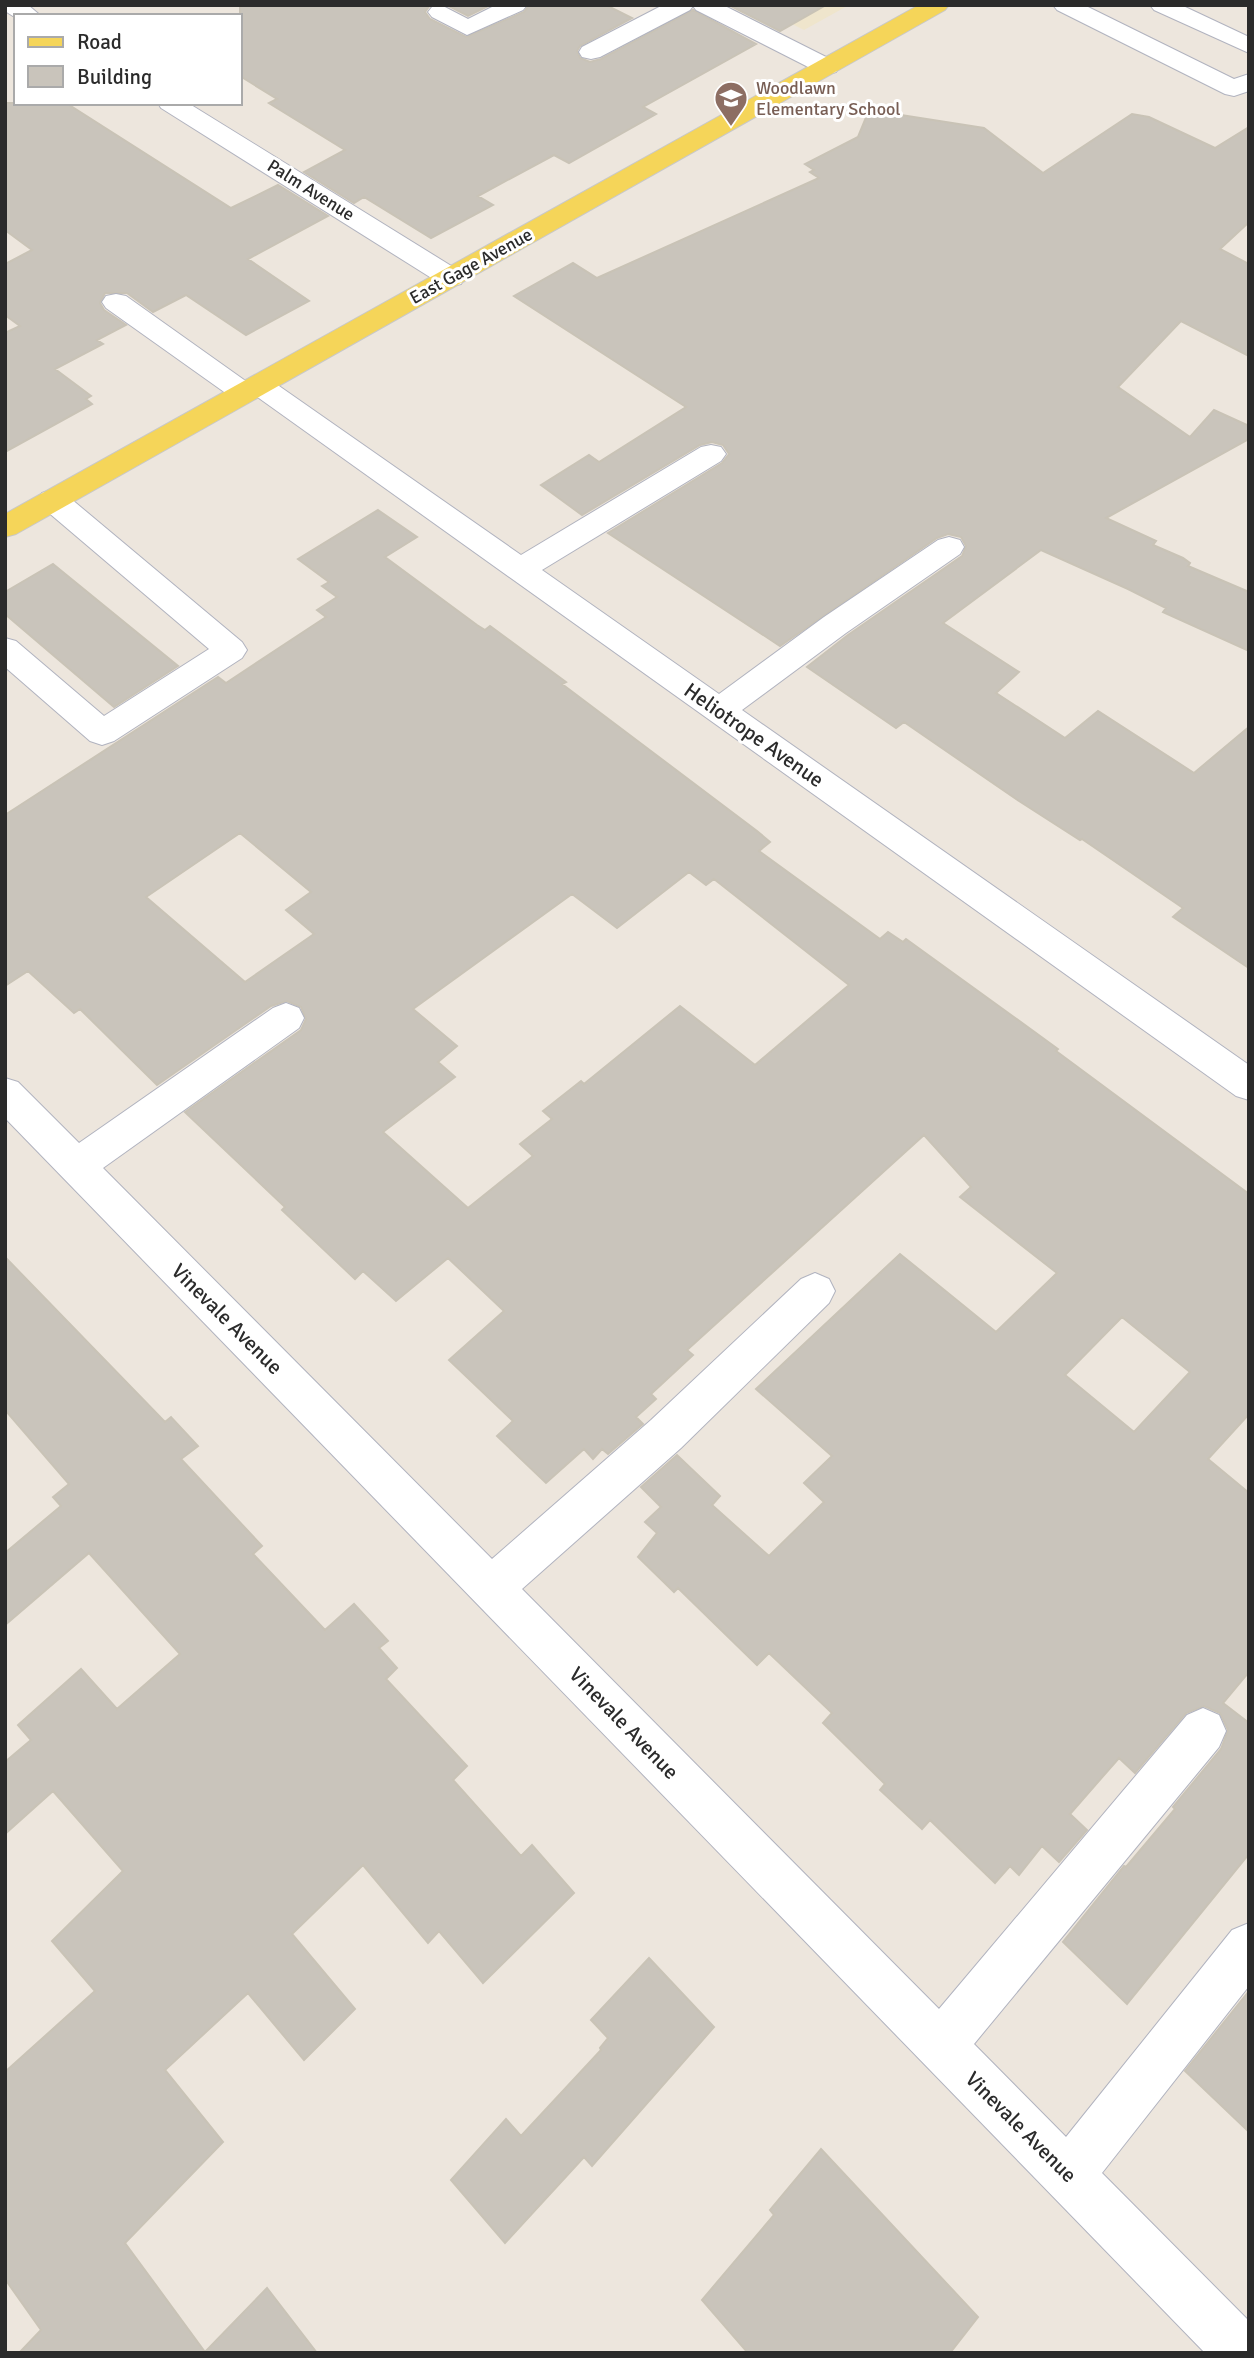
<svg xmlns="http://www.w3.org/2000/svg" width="1254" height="2358" viewBox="0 0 1254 2358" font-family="Signika,sans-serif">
<rect width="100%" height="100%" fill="#ede6dd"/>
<path fill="#efe5cc" d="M 754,5 L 849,5 L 804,30 Z"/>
<path fill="#c9c4bb" stroke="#c9c3b6" stroke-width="2" fill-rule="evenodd" d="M 240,5 L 430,5 L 425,12 L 430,19 L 466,37 L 524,12 L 529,5 L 606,5 L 632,18 L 580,46 L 577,51 L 580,58 L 590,62 L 601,59 L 693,10 L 756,44 L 643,107 L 656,114 L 569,163 L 554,155 L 478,196 L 493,205 L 431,238 L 364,197 L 354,203 L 304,172 L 345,150 L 269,103 L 277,99 L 240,76 Z
M 447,5 L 490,5 L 468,16 Z
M 729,5 L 826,5 L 780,31 Z
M 5,103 L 66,103 L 231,208 L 278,185 L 328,216 L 248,259 L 309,301 L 246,335 L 186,295 L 153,312 L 127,293 L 105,293 L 100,303 L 104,310 L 126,325 L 97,340 L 103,344 L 55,369 L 91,396 L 86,399 L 92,404 L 5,452 L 5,333 L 20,326 L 5,315 L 5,264 L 32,250 L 5,230 Z
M 869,110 L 984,128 L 1043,173 L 1132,114 L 1149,117 L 1215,148 L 1249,127 L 1249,222 L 1220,249 L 1249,264 L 1249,356 L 1181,321 L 1118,387 L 1190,437 L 1214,410 L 1249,426 L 1249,439 L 1106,518 L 1156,541 L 1153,545 L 1183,558 L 1190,563 L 1188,566 L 1249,592 L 1249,651 L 1163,612 L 1166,608 L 1128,589 L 1041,550 L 943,623 L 1019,672 L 996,693 L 1065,738 L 1098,711 L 1194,773 L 1249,727 L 1249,968 L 1173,917 L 1183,908 L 1082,839 L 1080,840 L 1019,801 L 904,722 L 896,728 L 807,667 L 848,635 L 962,556 L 966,546 L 961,537 L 948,534 L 937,538 L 780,646 L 608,533 L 722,463 L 729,454 L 723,445 L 712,442 L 700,445 L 582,515 L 541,485 L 589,455 L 599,462 L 686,407 L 514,296 L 573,263 L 597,278 L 819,178 L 810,172 L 814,170 L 805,164 L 858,137 Z
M 378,510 L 417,537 L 385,557 L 477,625 L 485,630 L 490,626 L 566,682 L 562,684 L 757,831 L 770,842 L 759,851 L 880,939 L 888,932 L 903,942 L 906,939 L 1058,1049 L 1056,1051 L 1249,1194 L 1249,1414 L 1208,1459 L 1249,1493 L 1249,1672 L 1223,1703 L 1249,1723 L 1249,1854 L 1127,2004 L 1063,1942 L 1124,1866 L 1126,1867 L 1175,1809 L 1173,1807 L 1221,1749 L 1228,1730 L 1220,1713 L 1204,1706 L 1186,1713 L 1135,1773 L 1119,1758 L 1070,1814 L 1087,1830 L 1059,1862 L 1042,1846 L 1019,1875 L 1010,1866 L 995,1883 L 930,1820 L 922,1829 L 880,1790 L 885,1784 L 823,1723 L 832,1713 L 769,1653 L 757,1665 L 678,1588 L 674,1592 L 638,1557 L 657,1533 L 645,1522 L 661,1507 L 641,1487 L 677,1455 L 720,1496 L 712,1505 L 769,1556 L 824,1502 L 804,1483 L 832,1456 L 756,1389 L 900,1254 L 996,1332 L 1057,1273 L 960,1197 L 971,1187 L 924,1135 L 687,1350 L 693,1355 L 651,1394 L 656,1399 L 636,1417 L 643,1424 L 608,1454 L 602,1449 L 593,1459 L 584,1449 L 546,1483 L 497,1436 L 513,1421 L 449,1360 L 504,1311 L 448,1258 L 396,1301 L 363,1271 L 355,1279 L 282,1210 L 285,1207 L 185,1112 L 301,1030 L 306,1019 L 301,1007 L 287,1001 L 271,1006 L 157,1085 L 80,1009 L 74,1013 L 28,971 L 5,986 L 5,815 L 218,677 L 226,683 L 326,617 L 317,610 L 337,597 L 322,586 L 329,582 L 298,559 ZM 240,833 L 311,892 L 286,910 L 314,934 L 245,982 L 146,897 ZM 689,872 L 706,885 L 714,879 L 849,985 L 755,1065 L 680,1006 L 584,1084 L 581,1081 L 543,1111 L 552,1119 L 520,1144 L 533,1156 L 468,1208 L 383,1132 L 455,1077 L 438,1062 L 457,1046 L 413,1009 L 572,894 L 617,928 ZM 1122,1317 L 1190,1372 L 1134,1432 L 1065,1375 Z
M 53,564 L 178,666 L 114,707 L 5,614 L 5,592 Z
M 5,1257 L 165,1422 L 171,1417 L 198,1446 L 181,1459 L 262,1546 L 253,1554 L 325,1630 L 354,1604 L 388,1641 L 379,1648 L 397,1668 L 386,1679 L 467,1766 L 453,1780 L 521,1856 L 532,1845 L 574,1893 L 483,1983 L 439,1931 L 428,1943 L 363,1865 L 292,1934 L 355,2009 L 304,2060 L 248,1993 L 165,2070 L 223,2142 L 125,2243 L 205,2352 L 267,2288 L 317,2353 L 19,2353 L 41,2330 L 5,2279 L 5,2072 L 95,1991 L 52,1941 L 123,1871 L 53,1791 L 5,1834 L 5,1762 L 31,1740 L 18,1725 L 81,1669 L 117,1709 L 180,1654 L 89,1553 L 5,1625 L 5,1553 L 61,1506 L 53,1497 L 69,1484 L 5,1410 Z
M 649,1958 L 714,2027 L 592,2166 L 584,2157 L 505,2243 L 451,2180 L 506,2119 L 521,2136 L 601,2050 L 600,2048 L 608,2038 L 591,2020 Z
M 1249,1991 L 1249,2132 L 1185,2071 Z
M 821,2149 L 978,2317 L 950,2353 L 748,2353 L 702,2300 L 774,2215 L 770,2210 Z"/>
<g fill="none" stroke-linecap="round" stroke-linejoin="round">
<defs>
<path id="minor" d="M 5,5 L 28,5 L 41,16 L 16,18 L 5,11 Z
M 441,5 L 468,19 L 496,5 L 527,5 L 523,10 L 467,35 L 432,17 L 428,12 L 432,7 Z
M 663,5 L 723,5 L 836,62 L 839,67 L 836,72 L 827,74 L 818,72 L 696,10 L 693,6 L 690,10 L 600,57 L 591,59 L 582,57 L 579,52 L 582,47 Z
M 1053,5 L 1084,5 L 1234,79 L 1249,74 L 1249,91 L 1234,96 L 1225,94 L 1057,10 Z
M 1150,5 L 1181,5 L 1249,37 L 1249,53 L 1154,10 Z
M 158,103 L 188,103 L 461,272 L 464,278 L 461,284 L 451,286 L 441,284 L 161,108 Z
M 116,294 L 126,296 L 247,382 L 259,376 L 269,379 L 521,555 L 701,447 L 711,445 L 721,447 L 726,454 L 721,461 L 542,570 L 719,694 L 824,617 L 938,540 L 949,537 L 960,540 L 964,547 L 960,554 L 846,633 L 742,710 L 1249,1065 L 1249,1100 L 1236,1096 L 256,396 L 244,402 L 234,399 L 106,308 L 102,302 L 106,296 Z
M 53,490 L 64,493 L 242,642 L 247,650 L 242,658 L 114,741 L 102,745 L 90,741 L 5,667 L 5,638 L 16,641 L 104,716 L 209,649 L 42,507 L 38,500 L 42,493 Z
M 286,1003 L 299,1008 L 304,1018 L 299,1028 L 103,1168 L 492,1559 L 651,1420 L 801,1279 L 815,1273 L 829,1279 L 835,1291 L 829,1303 L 681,1448 L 522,1589 L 939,2009 L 1187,1715 L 1203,1708 L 1219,1715 L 1226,1731 L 1219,1747 L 974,2044 L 1066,2137 L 1232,1930 L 1249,1923 L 1249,1986 L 1102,2173 L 1249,2321 L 1249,2353 L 1205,2353 L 5,1118 L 5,1078 L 18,1082 L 79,1143 L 273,1008 Z"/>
<path id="major" d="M 919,5 L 949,5 L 945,10 L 16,534 L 5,537 L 5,514 Z"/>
</defs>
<use href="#minor" stroke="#b1b3bf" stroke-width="2"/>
<use href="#major" stroke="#c8c8c8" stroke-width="2"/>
<use href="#minor" fill="#fff" fill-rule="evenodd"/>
<use href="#major" fill="#f5d559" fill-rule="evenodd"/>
</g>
<defs>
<symbol id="school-pin" viewBox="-11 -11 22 30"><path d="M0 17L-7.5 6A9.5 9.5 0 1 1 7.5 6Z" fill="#8d6e63" stroke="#fff"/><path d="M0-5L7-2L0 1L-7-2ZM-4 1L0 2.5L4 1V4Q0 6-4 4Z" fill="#fff"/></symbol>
</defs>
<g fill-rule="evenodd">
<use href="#school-pin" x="712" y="79" width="38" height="52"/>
</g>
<g text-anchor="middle" stroke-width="6" stroke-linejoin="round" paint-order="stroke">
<g font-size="18" fill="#785e54" stroke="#fff" text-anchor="start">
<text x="756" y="94">Woodlawn<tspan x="756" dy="21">Elementary School</tspan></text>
</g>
<g font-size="18" fill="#2b2b2b" stroke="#fff">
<text transform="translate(311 190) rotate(32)" y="6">Palm Avenue</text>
<text transform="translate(471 266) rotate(-29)" y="6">East Gage Avenue</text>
</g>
<g font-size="21" fill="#2b2b2b" stroke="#fff">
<text transform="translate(754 735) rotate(35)" y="7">Heliotrope Avenue</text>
<text transform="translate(227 1319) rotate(45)" y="7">Vinevale Avenue</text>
<text transform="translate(624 1723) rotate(46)" y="7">Vinevale Avenue</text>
<text transform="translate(1021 2127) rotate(45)" y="7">Vinevale Avenue</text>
</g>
</g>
<rect width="1254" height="2358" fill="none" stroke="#2b2b2b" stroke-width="14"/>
<rect x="14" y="14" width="228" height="91" fill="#ffffff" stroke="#aaaaaa" stroke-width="2"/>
<rect x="28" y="37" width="35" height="10" fill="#f5d559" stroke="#aaaaaa" stroke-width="2"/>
<text x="77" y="49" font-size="21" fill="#2b2b2b">Road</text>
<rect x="28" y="66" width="35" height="21" fill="#c9c4bb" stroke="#aaaaaa" stroke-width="2"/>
<text x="77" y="84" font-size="21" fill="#2b2b2b">Building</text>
</svg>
